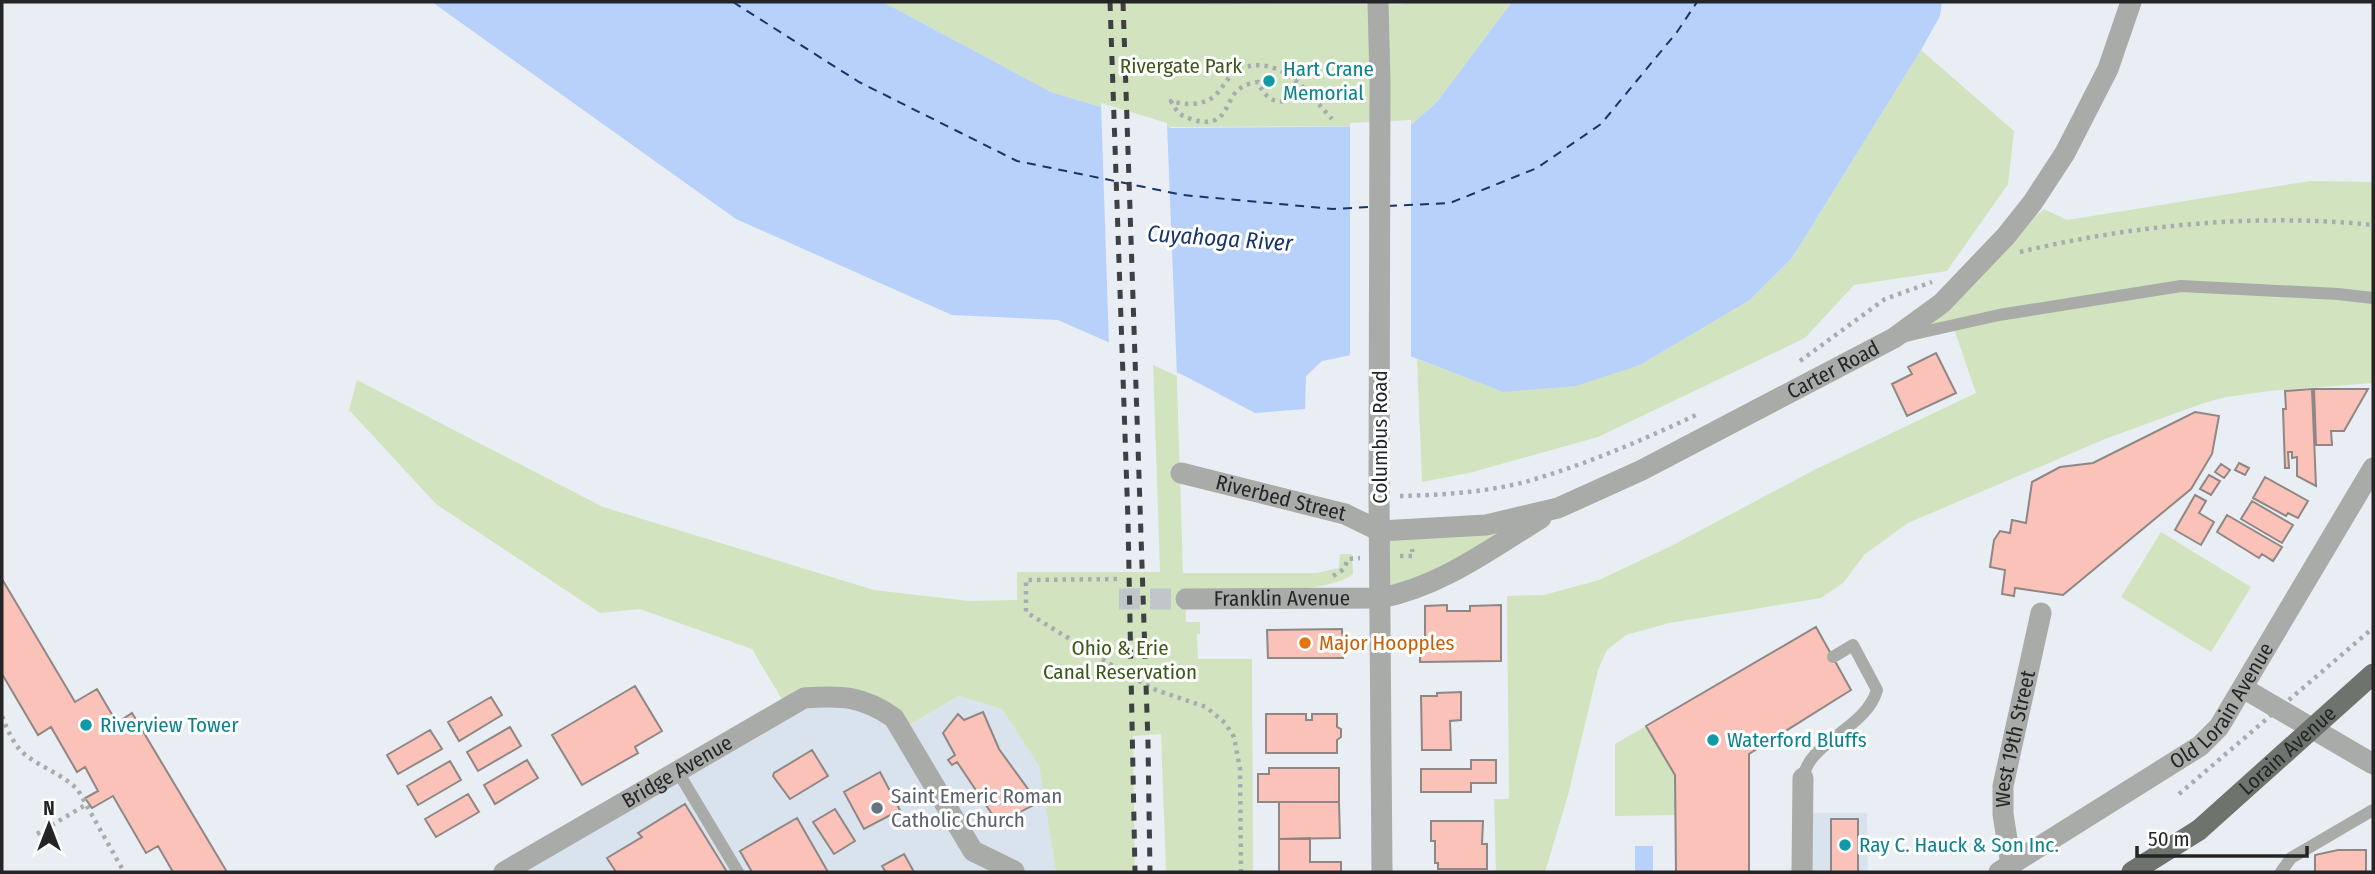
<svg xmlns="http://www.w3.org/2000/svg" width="2375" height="874" viewBox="0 0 2375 874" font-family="'Fira Sans Condensed',sans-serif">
<rect width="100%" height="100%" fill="#e9eef4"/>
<path fill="#d9e3ee" d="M 1128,2 L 1403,2 L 1403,5 L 1132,4 Z
M 831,695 L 902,730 L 959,696 L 1002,709 L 1039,766 L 1056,872 L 504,872 L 678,772 Z
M 1803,813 L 1867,813 L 1868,872 L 1802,872 Z"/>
<path fill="#d1e4bf" d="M 883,2 L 1402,5 L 1403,2 L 1512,2 L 1437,102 L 1410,126 L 1169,127 L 1183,573 L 1317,573 L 1339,568 L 1340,554 L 1352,554 L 1353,574 C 1329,595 1221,592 1185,593 L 1186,622 L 1200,622 L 1200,634 L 1197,634 L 1198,659 L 1252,659 L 1253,872 L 1166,872 L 1161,734 L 1133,736 L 1135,872 L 1056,872 L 1039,766 L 1002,709 L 959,696 L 901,730 L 856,698 L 787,708 L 752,649 L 640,609 L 600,613 L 436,504 L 349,410 L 357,380 L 603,507 L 874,590 L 969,601 L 1017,600 L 1017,572 L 1160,572 L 1145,120 L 1051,92 Z
M 1921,50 L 2014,131 L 2008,184 L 1947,271 L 1854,285 L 1805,338 L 1598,437 L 1469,473 L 1422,482 L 1417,359 L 1503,392 L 1640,365 L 1750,300 L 1792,258 Z
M 2310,181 L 2373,182 L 2373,383 L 2270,391 L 2226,397 L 2201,404 L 2105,439 L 1908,523 L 1865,554 L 1843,583 L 1821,598 L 1669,623 L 1626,635 L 1607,650 L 1598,670 L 1568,795 L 1545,872 L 1496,872 L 1494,799 L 1509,799 L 1507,596 L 1544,595 L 1599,580 L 1671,546 L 1814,470 L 1976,393 L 1954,329 L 1895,346 L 1975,267 L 2044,209 L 2067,220 Z
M 1551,512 L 1381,598 L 1380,531 Z
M 2161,532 L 2251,587 L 2211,652 L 2121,597 Z
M 1646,726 L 1675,775 L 1676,815 L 1615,816 L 1615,744 Z"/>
<path fill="#b7d1fb" d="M 432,2 L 883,2 L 1051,92 L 1171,128 L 1410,126 L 1437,102 L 1512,2 L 1942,2 L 1940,16 L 1921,50 L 1792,258 L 1750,300 L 1640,365 L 1576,386 L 1503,392 L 1410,356 L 1351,355 L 1322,361 L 1306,376 L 1305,409 L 1255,413 L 1185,376 L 1058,320 L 952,315 L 736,219 Z
M 1635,846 L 1653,846 L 1653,872 L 1635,872 Z"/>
<path fill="#e9eef4" d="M 1101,103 L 1167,123 L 1177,376 L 1109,345 Z
M 1411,120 L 1411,360 L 1350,358 L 1350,123 Z"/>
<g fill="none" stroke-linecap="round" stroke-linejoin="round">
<path stroke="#173568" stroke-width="2" stroke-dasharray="9 7" stroke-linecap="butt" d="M 733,2 L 859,82 L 1017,161 L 1183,195 L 1333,209 L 1368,207
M 1388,206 L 1450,203 L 1537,168 L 1601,124 L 1677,32 L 1697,2"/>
</g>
<path fill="#fac2b8" stroke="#8e8785" stroke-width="2" d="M 1936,353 L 1956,393 L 1907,416 L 1892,384 L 1912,374 L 1908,367 Z
M 2312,389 L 2316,486 L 2297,476 L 2297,457 L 2292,458 L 2292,452 L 2288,452 L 2289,468 L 2285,468 L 2283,409 L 2286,409 L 2285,391 Z
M 2314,389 L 2368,389 L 2344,431 L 2331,431 L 2332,445 L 2316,445 Z
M 2195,412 L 2219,416 L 2212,454 L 2191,489 L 2063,595 L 2015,588 L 2014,596 L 2002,594 L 2005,570 L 1990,567 L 1994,540 L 2000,531 L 2010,533 L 2012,520 L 2026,523 L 2032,482 L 2060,467 L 2093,463 Z
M 2239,463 L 2249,468 L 2245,475 L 2235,470 Z
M 2221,464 L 2230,470 L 2224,478 L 2215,472 Z
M 2209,475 L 2220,481 L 2211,495 L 2200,489 Z
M 2265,477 L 2308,501 L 2298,518 L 2288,513 L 2286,516 L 2253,498 Z
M 2195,495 L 2206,501 L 2199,513 L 2214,522 L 2201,545 L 2175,530 Z
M 2252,501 L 2293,525 L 2282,543 L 2241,519 Z
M 2227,515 L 2282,547 L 2273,561 L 2262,554 L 2259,558 L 2217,532 Z
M 2,579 L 75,702 L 97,689 L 117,723 L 132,713 L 227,872 L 173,872 L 158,846 L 146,853 L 113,796 L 92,808 L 85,798 L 98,791 L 85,767 L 77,772 L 51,727 L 38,735 L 2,674 Z
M 1447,605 L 1447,611 L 1470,611 L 1470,606 L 1501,605 L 1501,661 L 1420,662 L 1420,637 L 1425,637 L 1425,606 Z
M 1816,627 L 1851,690 L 1749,754 L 1749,872 L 1676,872 L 1675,775 L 1646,726 Z
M 1342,629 L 1343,658 L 1268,658 L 1267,630 Z
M 635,686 L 662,731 L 635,747 L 638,753 L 582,785 L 552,735 Z
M 1461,692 L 1461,720 L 1450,721 L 1451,750 L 1422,750 L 1421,696 L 1437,696 L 1437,693 Z
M 491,697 L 502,715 L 459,741 L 448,722 Z
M 983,712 L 999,749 L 1038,803 L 998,823 L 957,762 L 952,765 L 948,760 L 955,755 L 943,733 L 958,714 L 964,720 Z
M 1266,714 L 1306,714 L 1306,720 L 1312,720 L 1312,714 L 1337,714 L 1337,727 L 1341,729 L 1341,737 L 1337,740 L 1337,753 L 1266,753 Z
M 510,727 L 521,746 L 478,771 L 467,752 Z
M 430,730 L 442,749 L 398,774 L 387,755 Z
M 812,750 L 828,776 L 790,799 L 773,776 L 774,773 Z
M 527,760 L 538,778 L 495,804 L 484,785 Z
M 1471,760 L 1496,760 L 1496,783 L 1471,783 L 1471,792 L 1421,792 L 1421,769 L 1471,769 Z
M 450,761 L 461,780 L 418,805 L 407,786 Z
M 1269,768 L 1339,768 L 1339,802 L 1258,802 L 1258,774 L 1269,774 Z
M 880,772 L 900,810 L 864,829 L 844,792 Z
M 468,794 L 479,812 L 436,837 L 425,819 Z
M 1279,802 L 1339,802 L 1340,838 L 1279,839 Z
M 685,804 L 727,872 L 616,872 L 607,858 L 642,837 L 638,833 Z
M 835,809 L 855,841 L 834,854 L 813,822 Z
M 797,818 L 828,872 L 752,872 L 740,851 Z
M 1831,819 L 1858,819 L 1858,872 L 1831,872 Z
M 1431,821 L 1483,821 L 1482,844 L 1487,844 L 1487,869 L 1438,869 L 1438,863 L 1435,863 L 1435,841 L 1431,841 Z
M 1310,838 L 1310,862 L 1341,862 L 1341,872 L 1279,872 L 1279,839 Z
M 2338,850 L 2366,850 L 2366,872 L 2315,872 L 2315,855 Z
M 904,854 L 914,872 L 886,872 L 882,866 Z"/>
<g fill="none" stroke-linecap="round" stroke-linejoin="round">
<path stroke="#c1c6cb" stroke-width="21" stroke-dasharray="21 10" stroke-linecap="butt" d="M 1119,599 L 1186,599"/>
<path stroke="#a8acb1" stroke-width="4.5" stroke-dasharray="3.5 5" stroke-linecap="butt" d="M 1306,90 C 1287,105 1269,108 1258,82 C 1253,83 1246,84 1242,87 C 1223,97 1231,132 1191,119 C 1180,116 1176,111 1171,101 C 1184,105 1201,106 1213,97 C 1220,92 1224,83 1230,77 C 1247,60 1271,63 1289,76 C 1306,87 1318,104 1332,119
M 2020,252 C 2132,225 2258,213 2373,225
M 1800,361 L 1885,299 L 1932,282
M 1400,496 C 1443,495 1491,492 1532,480 C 1589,463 1643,440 1696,415
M 1400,556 L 1413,556 L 1412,549
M 1333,576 L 1344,569 L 1348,559 L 1360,558
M 1117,579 L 1026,580 L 1026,612 L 1128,675 L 1156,690 L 1206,707 L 1225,723 L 1234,737 L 1240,769 L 1241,872
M 2,716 C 7,729 12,741 21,751 C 38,767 62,773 78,790 L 124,872
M 37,834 L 87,804"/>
<path stroke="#a8aba8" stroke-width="12" d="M 1905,336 L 1999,315 L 2181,286 L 2338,294 L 2373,298
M 678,772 L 738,872
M 1803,778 C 1809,741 1866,729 1877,690 L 1853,645 L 1833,657
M 2281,872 L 2291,858 L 2373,810"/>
<g stroke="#a8aba8" stroke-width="21">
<path id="s1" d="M 1181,473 L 1345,514 L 1380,531 L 1486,525 L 1558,508 L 1642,470 L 1894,338 L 1942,303 L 2006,236 L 2033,202 L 2065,153 L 2108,69 L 2131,2"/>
<path id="s2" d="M 1186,599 L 1381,598 C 1441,586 1489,550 1541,518"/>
<path d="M 2243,688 L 2373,764"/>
<path id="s3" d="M 2011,865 L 2003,814 L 2003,786 L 2041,613"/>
<path id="s4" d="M 504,872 L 804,698 C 841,695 863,696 894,718 L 973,851 L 1014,871"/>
<path d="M 1802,872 L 1803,778"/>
<path id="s5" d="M 1999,872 L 2200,746 L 2219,727 L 2373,468"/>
</g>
<path stroke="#a8aba8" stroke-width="21" d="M 1378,2 L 1380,81 L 1379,497 L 1382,872"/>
<path stroke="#6f736e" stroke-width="21" d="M 2132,872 L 2199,830"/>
<path stroke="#3e4043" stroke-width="5" stroke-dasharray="9 9" stroke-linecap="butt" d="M 1110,2 L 1128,521 L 1135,872
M 1123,2 L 1148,743 L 1150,872"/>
<path stroke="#a8acb1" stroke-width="4.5" stroke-dasharray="3.5 5" stroke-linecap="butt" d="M 2179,794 L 2373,628"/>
<path stroke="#6f736e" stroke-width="21" id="s6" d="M 2199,830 L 2373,674"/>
</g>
<g fill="#0f9aa8" stroke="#fff" stroke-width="2.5">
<circle cx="1269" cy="81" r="7"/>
<circle cx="86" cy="725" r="7"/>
<circle cx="1713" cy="740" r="7"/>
<circle cx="1845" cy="845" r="7"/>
</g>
<circle fill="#e8710a" stroke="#fff" stroke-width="2.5" cx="1305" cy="643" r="7"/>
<circle fill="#6b7280" stroke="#fff" stroke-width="2.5" cx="877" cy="808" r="7"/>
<g text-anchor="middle" stroke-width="6" stroke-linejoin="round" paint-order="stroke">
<g font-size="21" fill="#3c5818" stroke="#fff">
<text x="1181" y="73">Rivergate Park</text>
<text x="1120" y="655">Ohio &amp; Erie<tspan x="1120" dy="24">Canal Reservation</tspan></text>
</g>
<g font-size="21" fill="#0d838f" stroke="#fff" text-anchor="start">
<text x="1283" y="76">Hart Crane<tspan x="1283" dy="24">Memorial</tspan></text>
<text x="100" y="732">Riverview Tower</text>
<text x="1727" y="747">Waterford Bluffs</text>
<text x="1859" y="852">Ray C. Hauck &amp; Son Inc.</text>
</g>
<g font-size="21" fill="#232527" stroke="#fff">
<text dy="7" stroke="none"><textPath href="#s1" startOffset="696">Carter Road</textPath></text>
<text transform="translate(1380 437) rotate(-90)" y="7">Columbus Road</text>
<text dy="7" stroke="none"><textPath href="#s1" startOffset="103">Riverbed Street</textPath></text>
<text dy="7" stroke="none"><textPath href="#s2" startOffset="96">Franklin Avenue</textPath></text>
<text dy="7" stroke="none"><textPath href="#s5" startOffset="282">Old Lorain Avenue</textPath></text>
<text dy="7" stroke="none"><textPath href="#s3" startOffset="128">West 19th Street</textPath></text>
<text dy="7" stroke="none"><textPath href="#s6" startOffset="119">Lorain Avenue</textPath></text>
<text dy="7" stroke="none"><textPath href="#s4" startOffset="200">Bridge Avenue</textPath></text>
</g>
<g font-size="21" fill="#c56008" stroke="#fff" text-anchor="start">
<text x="1319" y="650">Major Hoopples</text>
</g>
<g font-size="21" fill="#5b616d" stroke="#fff" text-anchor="start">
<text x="891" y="803">Saint Emeric Roman<tspan x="891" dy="24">Catholic Church</tspan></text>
</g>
<g font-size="23" font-style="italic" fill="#173568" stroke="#fff">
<text transform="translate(1220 238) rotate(4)" y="8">Cuyahoga River</text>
</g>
</g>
<rect width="2375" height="874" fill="none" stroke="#232527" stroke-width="7"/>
<g transform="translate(49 825)" stroke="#ffffff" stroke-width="5" paint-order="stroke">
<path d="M0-5L12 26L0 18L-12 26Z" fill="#232527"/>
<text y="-10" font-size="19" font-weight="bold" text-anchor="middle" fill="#232527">N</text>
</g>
<path d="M2137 846v10h170v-10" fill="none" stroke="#232527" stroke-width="3.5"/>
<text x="2148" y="846" font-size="21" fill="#232527" stroke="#ffffff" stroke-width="5" paint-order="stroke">50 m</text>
</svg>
